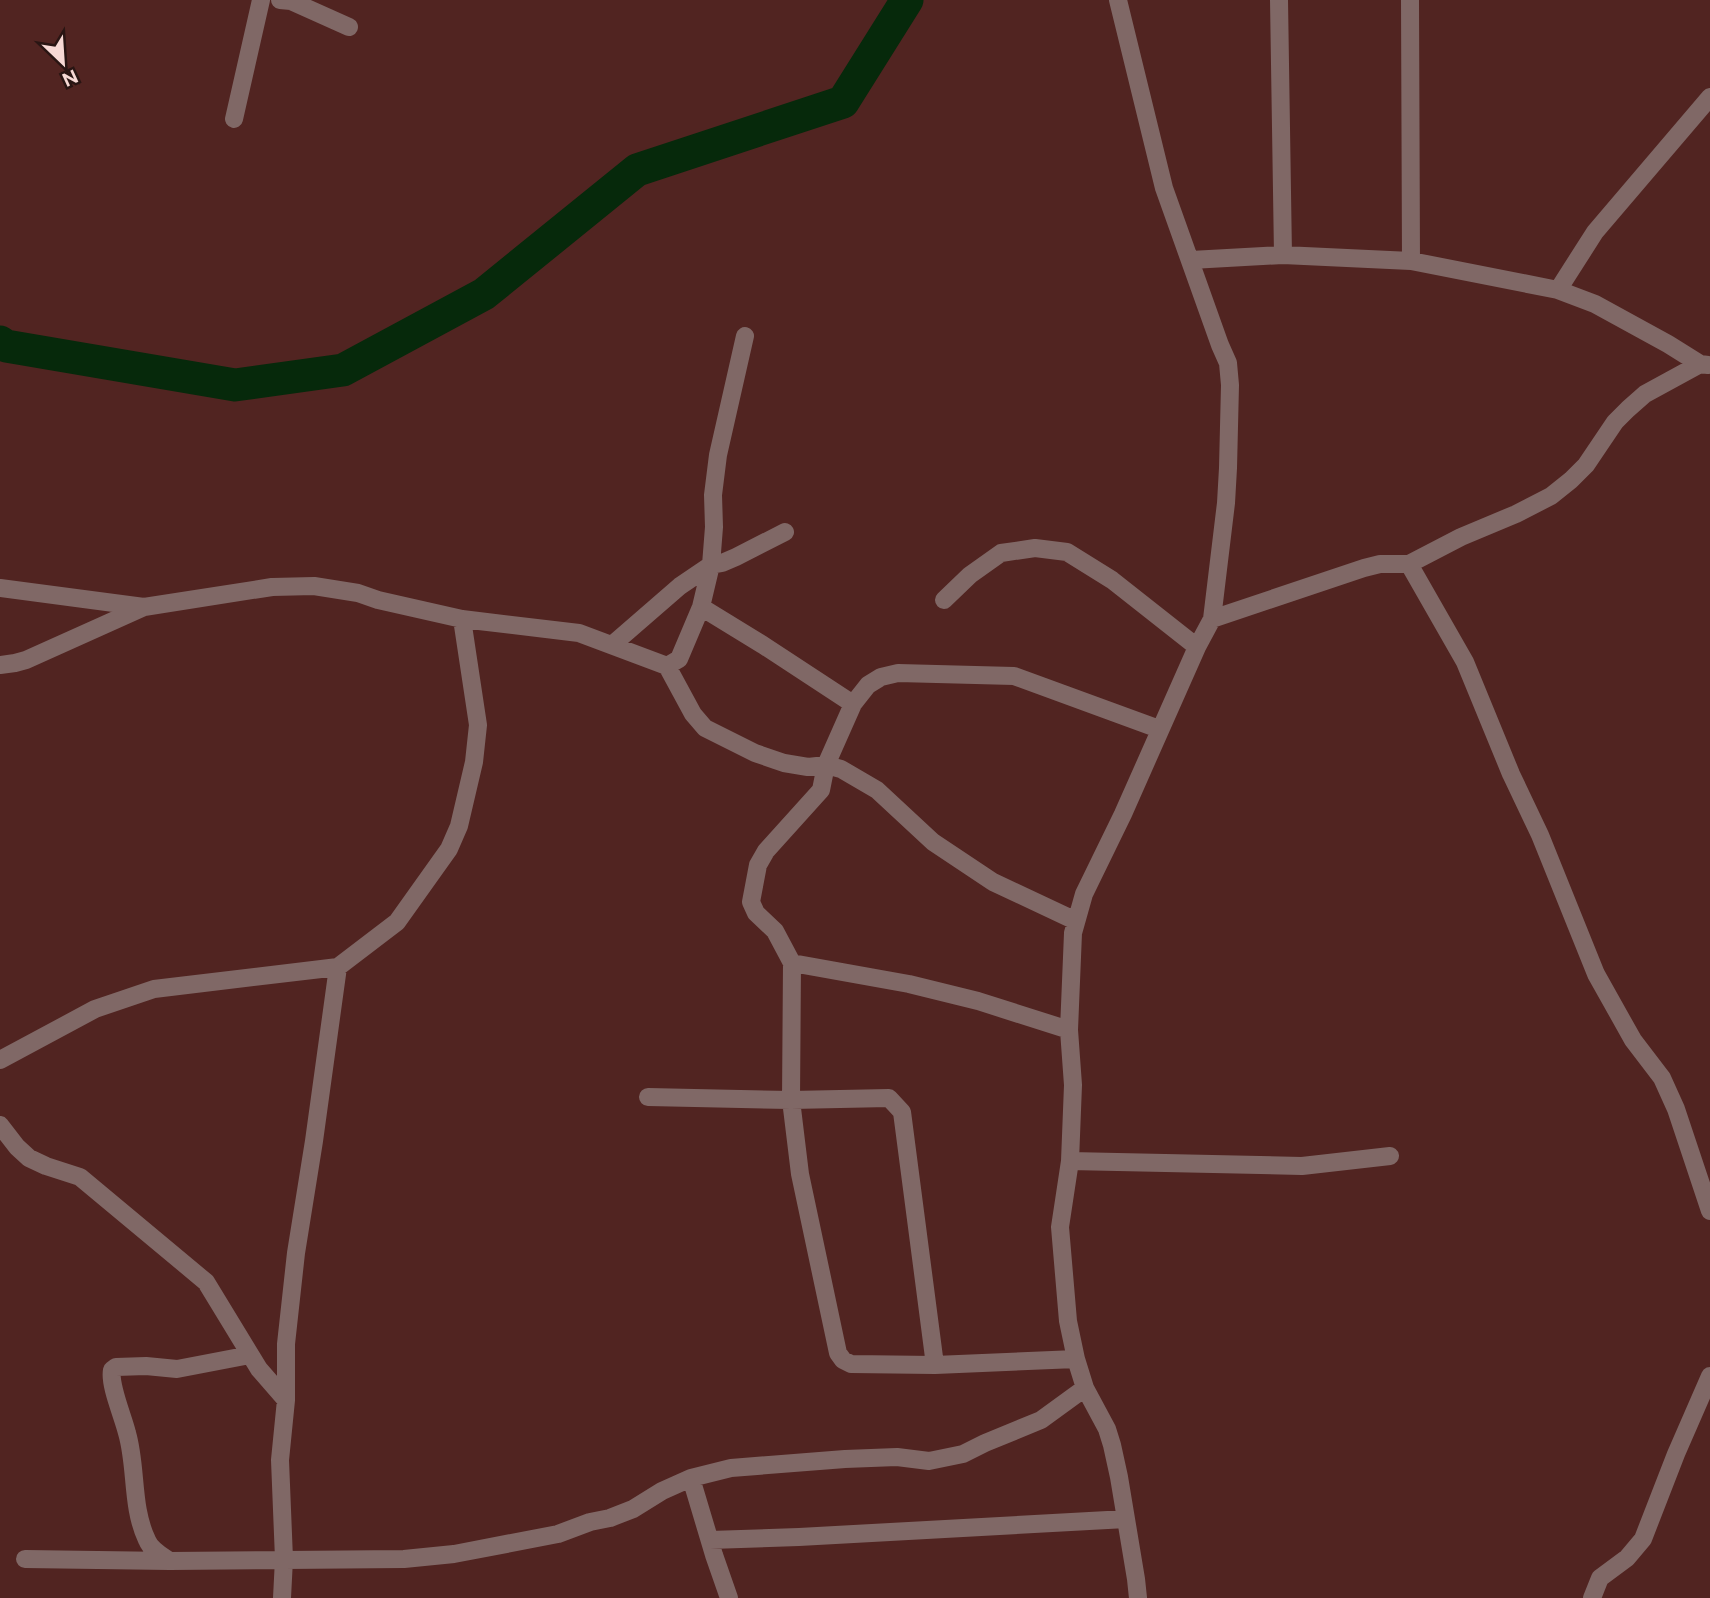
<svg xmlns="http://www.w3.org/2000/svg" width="1710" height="1598" viewBox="0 0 1710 1598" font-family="Figtree,sans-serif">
<rect width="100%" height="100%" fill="#512421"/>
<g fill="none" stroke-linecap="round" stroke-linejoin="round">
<path stroke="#06290b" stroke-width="33" d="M 0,342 L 6,346 L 235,385 L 343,370 L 484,294 L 637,170 L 843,102 L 907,0"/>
<path stroke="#806866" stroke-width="18" d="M 280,0 L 291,1 L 349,27
M 1118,0 L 1164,188 L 1220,345 L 1228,363 L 1230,385 L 1228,468 L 1226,503 L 1212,619 L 1197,647 L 1123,814 L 1084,894 L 1073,933 L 1069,1030 L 1073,1085 L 1070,1161 L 1060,1227 L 1068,1321 L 1076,1359 L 1085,1388 L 1107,1429 L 1112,1445 L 1119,1477 L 1136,1579 L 1138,1598
M 1279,0 L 1283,255
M 1410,0 L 1411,261
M 234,119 L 261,0
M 1191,260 L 1283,255 L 1411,261 L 1558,290 L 1595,304 L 1668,344 L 1700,364 L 1708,365
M 1558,290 L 1595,232 L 1710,97
M 1409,564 L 1465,662 L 1511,774 L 1540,835 L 1596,974 L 1633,1040 L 1662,1078 L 1676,1109 L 1710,1211
M 0,588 L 144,607
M 944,600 L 970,575 L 1001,553 L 1035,548 L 1067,552 L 1112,580 L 1197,647
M 701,607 L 763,645 L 853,704
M 1212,619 L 1364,568 L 1380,564 L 1409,564 L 1461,537 L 1516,514 L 1551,496 L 1571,480 L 1586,465 L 1615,422 L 1628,409 L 1645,394 L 1700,364
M 612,645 L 680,586 L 711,565 L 722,563 L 736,557 L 785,532
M 0,665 L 15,663 L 26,660 L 144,607 L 272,587 L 314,586 L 358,593 L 378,600 L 462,619 L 579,633 L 667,666 L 693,714 L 705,728 L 755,753 L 784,763 L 808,767 L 826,765 L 841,769 L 877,790 L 933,842 L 993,882 L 1076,921
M 667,666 L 679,659 L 701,607 L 711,565 L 714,527 L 713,495 L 718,455 L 745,336
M 792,963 L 909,984 L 978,1001 L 1069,1030
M 0,1060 L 95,1009 L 154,989 L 338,967 L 397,922 L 449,849 L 459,826 L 474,762 L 478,725 L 462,619
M 648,1097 L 791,1100 L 889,1098 L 902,1112 L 935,1365
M 0,1125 L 17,1147 L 29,1158 L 46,1166 L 80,1177 L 206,1282 L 259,1369 L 286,1400
M 1070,1161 L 1302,1166 L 1390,1156
M 1076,1359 L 935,1365 L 851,1364 L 843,1360 L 838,1353 L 800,1174 L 791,1100 L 792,963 L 775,931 L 756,913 L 751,902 L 758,865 L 766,851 L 821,790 L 826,765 L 853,704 L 868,685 L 881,677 L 898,673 L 1014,676 L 1159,729
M 691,1478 L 714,1555 L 729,1598
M 710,1540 L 799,1537 L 1126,1519
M 25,1559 L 170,1561 L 404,1559 L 454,1554 L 558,1534 L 590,1522 L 610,1518 L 633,1509 L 662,1491 L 691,1478 L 731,1468 L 845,1459 L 897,1457 L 929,1461 L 963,1454 L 985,1443 L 1041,1420 L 1085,1388
M 170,1561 C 161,1555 151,1550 147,1540 C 131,1507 137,1467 127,1433 C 123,1416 109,1385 112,1370 L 116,1367 L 146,1366 L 177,1369 L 250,1355
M 282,1598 L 284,1559 L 280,1460 L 286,1400 L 286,1344 L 296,1253 L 314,1141 L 338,967
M 1592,1598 L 1600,1578 L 1627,1558 L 1643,1539 L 1676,1454 L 1710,1376"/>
</g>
<g transform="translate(63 63) rotate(155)" stroke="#291513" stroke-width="5" paint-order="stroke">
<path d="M0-5L12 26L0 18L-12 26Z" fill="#f7d9d5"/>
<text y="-10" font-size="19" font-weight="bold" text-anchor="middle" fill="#f7d9d5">N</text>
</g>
</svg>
